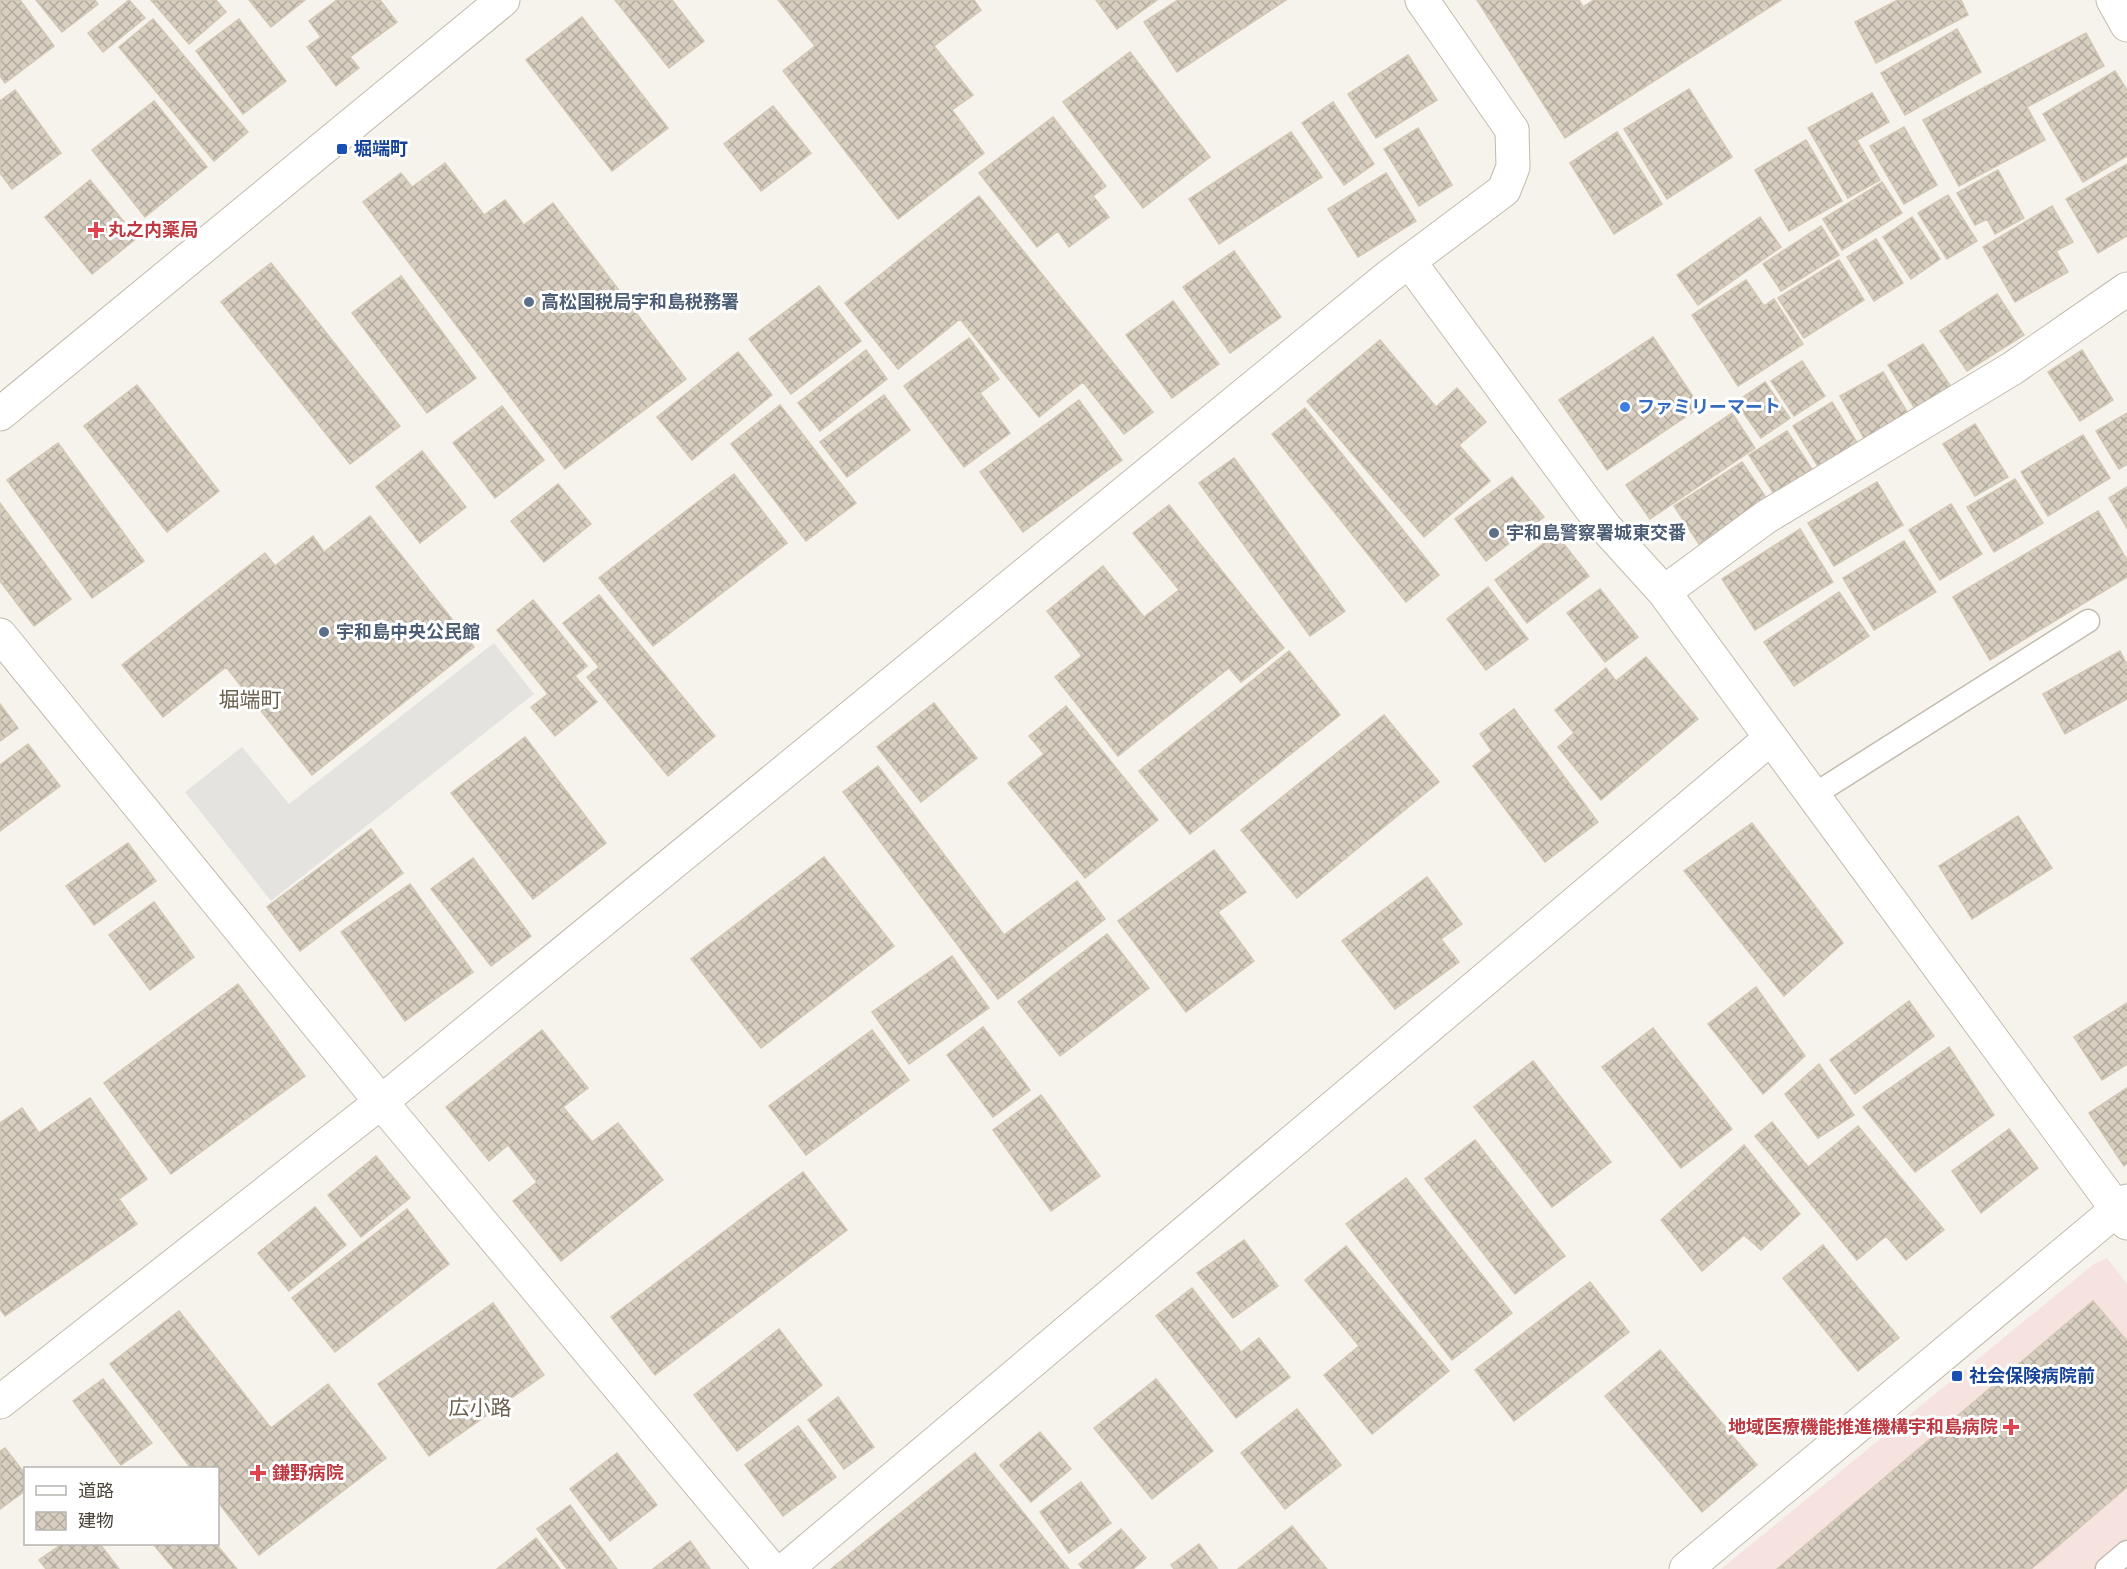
<svg xmlns="http://www.w3.org/2000/svg" width="2127" height="1569" viewBox="0 0 2127 1569" font-family="Karla,'Noto Sans JP',sans-serif">
<defs>
<pattern id="building-cross-hatch" width="8" height="8" patternUnits="userSpaceOnUse" patternTransform="scale(1.5)"><rect width="8" height="8" fill="#d8cfc1"/><path d="M0 0l8 8M0 8l8-8" fill="none" stroke="#b1aa9e"/></pattern>
</defs>
<rect width="100%" height="100%" fill="#f6f3ec"/>
<path fill="#f6e3e0" d="M 2107,1258 L 2127,1284 L 2127,1569 L 1721,1569 L 2094,1264 Z"/>
<path fill="#e5e3e0" d="M 494,643 L 534,694 L 271,901 L 185,792 L 242,747 L 289,804 Z"/>
<path fill="url(#building-cross-hatch)" stroke="#d3c7b4" stroke-width="1.5" d="M 0,0 L 20,0 L 54,46 L 5,83 L 0,76 Z
M 36,0 L 95,0 L 98,4 L 62,32 Z
M 129,0 L 145,18 L 103,52 L 88,33 Z
M 151,0 L 216,0 L 226,12 L 189,44 Z
M 249,0 L 305,0 L 271,27 Z
M 337,0 L 380,0 L 397,22 L 350,57 L 359,68 L 336,86 L 307,47 L 321,37 L 309,21 Z
M 615,0 L 672,0 L 704,41 L 669,68 Z
M 778,0 L 974,0 L 981,10 L 934,46 L 973,95 L 952,110 L 984,153 L 898,219 L 783,71 L 815,46 Z
M 1096,0 L 1157,0 L 1117,29 Z
M 1178,0 L 1286,0 L 1177,72 L 1144,22 Z
M 1477,0 L 1579,0 L 1583,7 L 1594,0 L 1781,0 L 1565,138 Z
M 1898,0 L 1961,0 L 1968,15 L 1876,63 L 1855,22 Z
M 582,17 L 668,128 L 612,171 L 526,60 Z
M 153,19 L 248,132 L 214,161 L 119,47 Z
M 239,19 L 286,81 L 243,114 L 196,51 Z
M 1957,29 L 1981,72 L 1905,115 L 1881,73 Z
M 2086,33 L 2104,66 L 2027,107 L 2045,140 L 1959,186 L 1923,120 Z
M 1130,52 L 1210,157 L 1143,208 L 1063,102 Z
M 1408,55 L 1437,100 L 1376,138 L 1348,94 Z
M 2115,71 L 2127,90 L 2127,156 L 2083,182 L 2043,114 Z
M 1689,89 L 1732,157 L 1667,199 L 1624,129 Z
M 15,90 L 61,153 L 12,189 L 0,173 L 0,101 Z
M 1872,93 L 1889,122 L 1857,140 L 1880,180 L 1848,198 L 1808,128 Z
M 154,101 L 207,167 L 145,217 L 92,150 Z
M 1333,102 L 1374,164 L 1344,185 L 1302,123 Z
M 773,106 L 811,153 L 761,191 L 724,144 Z
M 1053,117 L 1106,186 L 1093,196 L 1109,217 L 1069,247 L 1058,231 L 1037,247 L 979,173 Z
M 1904,127 L 1937,185 L 1904,204 L 1870,146 Z
M 1418,128 L 1452,185 L 1419,206 L 1384,149 Z
M 1291,132 L 1322,177 L 1219,244 L 1189,199 Z
M 1617,132 L 1662,204 L 1614,234 L 1570,163 Z
M 1806,140 L 1842,201 L 1789,231 L 1755,170 Z
M 445,163 L 484,215 L 505,200 L 524,225 L 553,203 L 686,379 L 565,469 L 363,202 L 401,173 L 412,187 Z
M 2127,164 L 2127,236 L 2098,253 L 2066,199 Z
M 1998,170 L 2024,218 L 1995,234 L 1987,219 L 1975,225 L 1957,193 Z
M 1386,173 L 1416,221 L 1358,257 L 1328,209 Z
M 90,180 L 137,238 L 92,274 L 45,217 Z
M 1882,182 L 1902,213 L 1842,250 L 1823,219 Z
M 1948,195 L 1977,241 L 1947,259 L 1918,213 Z
M 979,196 L 1153,412 L 1124,434 L 1083,382 L 1039,417 L 960,319 L 898,369 L 845,303 Z
M 2052,206 L 2073,242 L 2056,251 L 2068,272 L 2015,302 L 1983,247 Z
M 1760,217 L 1781,247 L 1698,305 L 1677,275 Z
M 1912,217 L 1940,259 L 1911,279 L 1883,237 Z
M 1821,226 L 1839,255 L 1781,291 L 1763,264 Z
M 1876,239 L 1903,283 L 1874,301 L 1847,257 Z
M 1234,251 L 1281,317 L 1230,353 L 1183,287 Z
M 1839,260 L 1864,300 L 1804,338 L 1778,298 Z
M 271,263 L 400,426 L 350,464 L 221,302 Z
M 401,276 L 476,378 L 427,413 L 352,313 Z
M 1746,280 L 1764,306 L 1774,299 L 1803,344 L 1738,386 L 1692,315 Z
M 819,286 L 861,341 L 791,394 L 749,339 Z
M 1997,294 L 2024,335 L 1967,371 L 1940,331 Z
M 1173,301 L 1219,364 L 1172,398 L 1126,335 Z
M 1653,337 L 1700,407 L 1607,470 L 1559,400 Z
M 969,338 L 999,379 L 980,393 L 1010,433 L 964,467 L 904,386 Z
M 1380,340 L 1436,407 L 1457,388 L 1486,422 L 1459,445 L 1490,481 L 1424,537 L 1307,401 Z
M 1923,344 L 1951,387 L 1915,409 L 1888,365 Z
M 866,350 L 887,379 L 820,431 L 798,403 Z
M 2082,350 L 2113,400 L 2080,421 L 2048,372 Z
M 738,352 L 772,395 L 692,460 L 657,417 Z
M 1802,361 L 1825,396 L 1794,416 L 1771,381 Z
M 1883,372 L 1909,415 L 1865,440 L 1840,396 Z
M 1765,382 L 1790,418 L 1761,438 L 1736,402 Z
M 137,385 L 219,491 L 167,532 L 84,426 Z
M 884,395 L 910,430 L 847,477 L 820,442 Z
M 1079,400 L 1122,460 L 1023,532 L 980,472 Z
M 1832,402 L 1858,444 L 1819,468 L 1793,426 Z
M 780,405 L 856,503 L 806,541 L 731,444 Z
M 502,406 L 544,460 L 495,498 L 453,443 Z
M 1305,408 L 1439,575 L 1406,602 L 1272,434 Z
M 1732,413 L 1755,448 L 1650,519 L 1626,485 Z
M 2127,413 L 2127,464 L 2119,469 L 2096,431 Z
M 1975,424 L 2008,477 L 1975,496 L 1943,444 Z
M 1787,431 L 1812,469 L 1774,494 L 1749,455 Z
M 2083,435 L 2110,478 L 2048,516 L 2021,472 Z
M 58,443 L 144,561 L 92,598 L 7,480 Z
M 422,451 L 466,507 L 420,543 L 376,487 Z
M 1234,458 L 1345,611 L 1310,636 L 1199,483 Z
M 1742,462 L 1767,499 L 1699,544 L 1674,506 Z
M 734,474 L 787,543 L 653,646 L 599,578 Z
M 1512,477 L 1544,517 L 1486,561 L 1455,519 Z
M 2015,479 L 2043,523 L 1994,552 L 1967,507 Z
M 1877,482 L 1903,525 L 1834,566 L 1808,523 Z
M 558,484 L 591,524 L 544,562 L 511,521 Z
M 2127,487 L 2127,528 L 2109,498 Z
M 0,503 L 71,599 L 34,626 L 0,581 Z
M 1951,504 L 1982,554 L 1940,580 L 1909,530 Z
M 1169,505 L 1284,648 L 1241,682 L 1229,668 L 1118,756 L 1055,677 L 1082,656 L 1047,611 L 1103,566 L 1144,617 L 1179,590 L 1133,533 Z
M 2098,511 L 2127,560 L 2127,577 L 1990,660 L 1953,597 Z
M 370,516 L 474,647 L 312,775 L 226,667 L 163,717 L 122,665 L 265,553 L 275,566 L 313,536 L 324,552 Z
M 1800,529 L 1833,582 L 1755,630 L 1722,579 Z
M 1556,534 L 1589,576 L 1527,623 L 1495,580 Z
M 1904,541 L 1936,592 L 1874,630 L 1843,578 Z
M 1488,587 L 1528,639 L 1486,670 L 1447,619 Z
M 1600,589 L 1638,637 L 1605,662 L 1567,613 Z
M 1839,592 L 1869,636 L 1794,686 L 1764,642 Z
M 599,595 L 715,736 L 668,776 L 587,677 L 599,667 L 563,623 Z
M 533,600 L 587,666 L 575,676 L 597,702 L 555,736 L 531,707 L 548,694 L 497,630 Z
M 1289,651 L 1340,715 L 1190,834 L 1139,771 Z
M 2120,651 L 2127,665 L 2127,699 L 2065,734 L 2043,694 Z
M 1646,657 L 1698,719 L 1601,800 L 1558,747 L 1574,733 L 1555,710 L 1606,668 L 1616,681 Z
M 934,703 L 977,758 L 921,802 L 877,747 Z
M 0,704 L 18,728 L 0,741 Z
M 1066,706 L 1158,820 L 1085,878 L 1008,783 L 1044,754 L 1029,736 Z
M 1514,709 L 1598,822 L 1545,862 L 1473,766 L 1492,751 L 1480,734 Z
M 1384,715 L 1439,782 L 1297,898 L 1241,830 Z
M 525,737 L 606,843 L 533,899 L 451,793 Z
M 28,744 L 60,786 L 0,831 L 0,765 Z
M 878,766 L 1004,935 L 1077,881 L 1105,919 L 998,999 L 843,792 Z
M 2018,816 L 2052,868 L 1972,919 L 1939,866 Z
M 1752,823 L 1843,943 L 1784,996 L 1684,871 Z
M 371,829 L 403,873 L 300,951 L 267,907 Z
M 128,843 L 156,881 L 94,925 L 66,886 Z
M 1214,850 L 1246,892 L 1218,912 L 1254,961 L 1186,1012 L 1118,921 Z
M 824,857 L 894,946 L 761,1048 L 691,959 Z
M 473,858 L 531,936 L 491,966 L 431,889 Z
M 1427,877 L 1462,924 L 1441,939 L 1459,962 L 1395,1009 L 1342,941 Z
M 410,884 L 473,972 L 405,1021 L 341,932 Z
M 154,902 L 194,957 L 150,990 L 109,935 Z
M 1107,934 L 1149,988 L 1060,1056 L 1018,1002 Z
M 952,956 L 989,1008 L 909,1064 L 872,1012 Z
M 238,984 L 305,1076 L 171,1174 L 104,1083 Z
M 1756,987 L 1805,1056 L 1763,1094 L 1708,1024 Z
M 1909,1001 L 1934,1036 L 1855,1094 L 1830,1060 Z
M 2127,1003 L 2127,1064 L 2102,1080 L 2074,1037 Z
M 983,1027 L 1030,1090 L 993,1117 L 947,1055 Z
M 1653,1028 L 1732,1129 L 1681,1168 L 1602,1067 Z
M 542,1030 L 588,1088 L 563,1107 L 592,1142 L 618,1123 L 663,1180 L 561,1261 L 513,1201 L 537,1182 L 508,1145 L 489,1161 L 446,1107 Z
M 872,1030 L 909,1080 L 806,1155 L 769,1106 Z
M 1949,1047 L 1994,1115 L 1915,1172 L 1863,1107 Z
M 1533,1061 L 1611,1162 L 1552,1207 L 1474,1107 Z
M 1819,1064 L 1854,1115 L 1818,1138 L 1785,1094 Z
M 2127,1088 L 2127,1163 L 2124,1166 L 2089,1113 Z
M 1041,1095 L 1100,1176 L 1051,1211 L 993,1130 Z
M 90,1098 L 147,1179 L 119,1199 L 137,1224 L 5,1316 L 0,1309 L 0,1123 L 22,1108 L 39,1133 Z
M 1772,1122 L 1808,1167 L 1858,1126 L 1944,1230 L 1906,1260 L 1886,1236 L 1857,1260 L 1755,1136 Z
M 2009,1129 L 2038,1168 L 1981,1213 L 1952,1171 Z
M 1475,1140 L 1565,1256 L 1515,1294 L 1425,1179 Z
M 1744,1145 L 1800,1214 L 1761,1250 L 1744,1235 L 1702,1271 L 1661,1220 Z
M 376,1156 L 410,1198 L 361,1237 L 328,1195 Z
M 803,1172 L 847,1230 L 655,1375 L 611,1317 Z
M 1406,1178 L 1512,1313 L 1452,1360 L 1346,1224 Z
M 315,1207 L 346,1245 L 289,1291 L 258,1253 Z
M 407,1209 L 449,1264 L 335,1352 L 292,1298 Z
M 1244,1240 L 1278,1286 L 1233,1318 L 1197,1273 Z
M 1823,1245 L 1899,1338 L 1858,1371 L 1783,1278 Z
M 1346,1246 L 1449,1371 L 1372,1434 L 1324,1375 L 1359,1346 L 1305,1280 Z
M 1590,1282 L 1629,1332 L 1514,1421 L 1475,1370 Z
M 1192,1288 L 1241,1352 L 1259,1338 L 1290,1377 L 1236,1418 L 1156,1316 Z
M 2093,1301 L 2127,1341 L 2127,1487 L 2031,1569 L 1777,1569 Z
M 493,1303 L 544,1375 L 429,1456 L 378,1384 Z
M 179,1311 L 271,1428 L 328,1384 L 386,1458 L 259,1555 L 218,1502 L 218,1468 L 191,1468 L 110,1364 Z
M 779,1329 L 822,1385 L 737,1451 L 694,1395 Z
M 1660,1350 L 1757,1465 L 1702,1512 L 1605,1396 Z
M 103,1379 L 152,1443 L 121,1465 L 73,1401 Z
M 1156,1379 L 1213,1451 L 1152,1499 L 1094,1428 Z
M 838,1397 L 874,1447 L 844,1469 L 808,1420 Z
M 1297,1409 L 1341,1465 L 1285,1509 L 1241,1453 Z
M 798,1426 L 836,1477 L 783,1516 L 745,1465 Z
M 1040,1432 L 1071,1469 L 1031,1502 L 1000,1465 Z
M 5,1448 L 26,1475 L 26,1490 L 0,1509 L 0,1451 Z
M 617,1453 L 657,1505 L 610,1541 L 570,1489 Z
M 975,1453 L 1069,1569 L 831,1569 Z
M 1081,1482 L 1111,1523 L 1069,1553 L 1040,1512 Z
M 570,1505 L 617,1569 L 567,1569 L 537,1529 Z
M 1292,1526 L 1327,1569 L 1238,1569 Z
M 1121,1529 L 1146,1558 L 1133,1569 L 1083,1569 L 1079,1564 Z
M 536,1538 L 560,1569 L 497,1569 Z
M 690,1541 L 710,1569 L 653,1569 Z
M 62,1544 L 100,1544 L 119,1569 L 46,1569 L 39,1560 Z
M 153,1544 L 216,1544 L 237,1569 L 174,1569 Z
M 1199,1544 L 1217,1568 L 1174,1569 L 1171,1565 Z"/>
<g fill="none" stroke-linecap="round" stroke-linejoin="round">
<defs>
<path id="service" d="M 1812,796 L 2088,621
M 2107,1569 L 2127,1552"/>
<path id="minor" d="M 1422,0 L 1512,130
M 2113,0 L 2127,25
M 1409,261 L 1589,506 L 1605,527 L 1664,592 L 2127,1223
M 1664,592 L 1766,517 L 2013,368 L 2127,289
M 786,1569 L 1771,738
M 1686,1569 L 2127,1201"/>
<path id="tertiary" d="M 0,414 L 503,0
M 0,635 L 381,1102 L 771,1569
M 0,1402 L 381,1102 L 1388,277 L 1504,190 L 1513,167 L 1512,130"/>
</defs>
<use href="#service" stroke="#c2bbae" stroke-width="25"/>
<use href="#minor" stroke="#c2bbae" stroke-width="35"/>
<use href="#tertiary" stroke="#c2bbae" stroke-width="35"/>
<use href="#service" stroke="#fff" stroke-width="22"/>
<use href="#minor" stroke="#fff" stroke-width="33"/>
<use href="#tertiary" stroke="#fff" stroke-width="33"/>
</g>
<g fill="#1a4fb4" stroke="#fff" stroke-width="2">
<rect x="336" y="143" width="12" height="12" rx="3"/>
<rect x="1951" y="1370" width="12" height="12" rx="3"/>
</g>
<g fill="#e0444e" stroke="#fff" stroke-width="2">
<path d="M93 221h6v6h6v6h-6v6h-6v-6h-6v-6h6z"/>
<path d="M2008 1418h6v6h6v6h-6v6h-6v-6h-6v-6h6z"/>
<path d="M255 1464h6v6h6v6h-6v6h-6v-6h-6v-6h6z"/>
</g>
<g fill="#5c6f8a" stroke="#fff" stroke-width="2">
<circle cx="529" cy="302" r="6"/>
<circle cx="1494" cy="533" r="6"/>
<circle cx="324" cy="632" r="6"/>
</g>
<circle fill="#3f7fe0" stroke="#fff" stroke-width="2" cx="1625" cy="407" r="6"/>
<g text-anchor="middle" stroke-width="6" stroke-linejoin="round" paint-order="stroke">
<g font-size="18" font-weight="bold" fill="#164399" stroke="#fff" text-anchor="start">
<text x="354" y="155">堀端町</text>
<text x="1969" y="1382">社会保険病院前</text>
</g>
<g font-size="18" font-weight="bold" fill="#be3a42" stroke="#fff" text-anchor="start">
<text x="108" y="236">丸之内薬局</text>
<text x="1998" y="1433" text-anchor="end">地域医療機能推進機構宇和島病院</text>
<text x="272" y="1479">鎌野病院</text>
</g>
<g font-size="18" font-weight="bold" fill="#4e5e75" stroke="#fff" text-anchor="start">
<text x="541" y="308">高松国税局宇和島税務署</text>
<text x="1506" y="539">宇和島警察署城東交番</text>
<text x="336" y="638">宇和島中央公民館</text>
</g>
<g font-size="18" font-weight="bold" fill="#366cbe" stroke="#fff" text-anchor="start">
<text x="1637" y="413">ファミリーマート</text>
</g>
<g font-size="21" fill="#6e6250" stroke="#fff">
<text x="250" y="707">堀端町</text>
<text x="480" y="1415">広小路</text>
</g>
</g>
<rect x="24" y="1467" width="195" height="78" fill="#ffffff" stroke="#b7b4b0" stroke-width="1.5"/>
<rect x="36" y="1486" width="30" height="9" fill="#ffffff" stroke="#b7b4b0" stroke-width="1.5"/>
<text x="78" y="1497" font-size="18" fill="#4b4439">道路</text>
<rect x="36" y="1512" width="30" height="18" fill="url(#building-cross-hatch)" stroke="#b7b4b0" stroke-width="1.5"/>
<text x="78" y="1527" font-size="18" fill="#4b4439">建物</text>
</svg>
